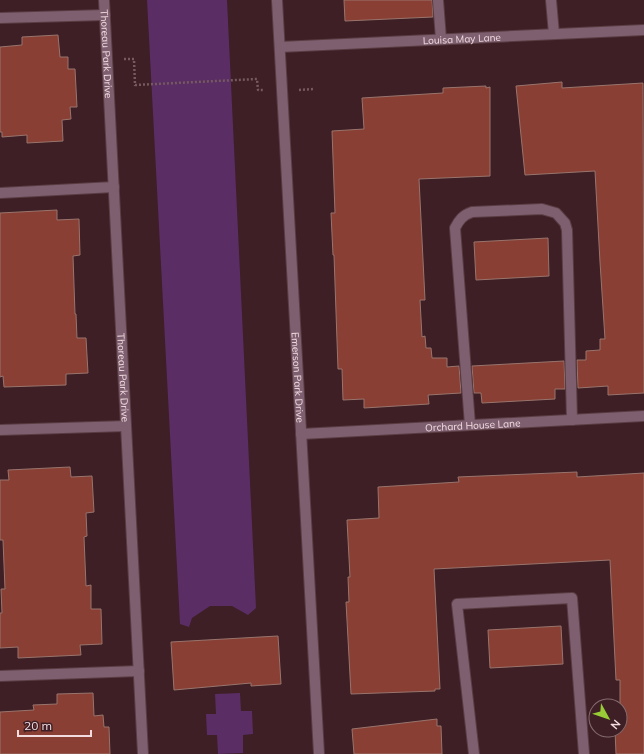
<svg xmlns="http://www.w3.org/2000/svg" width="644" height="754" viewBox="0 0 644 754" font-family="Mulish,sans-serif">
<rect width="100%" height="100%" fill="#3d1f25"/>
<path fill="#5a2d64" d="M 147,0 L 227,0 L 256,608 L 248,615 L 232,606 L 210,606 L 192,618 L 189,627 L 180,624 Z
M 240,693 L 241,711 L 252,711 L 253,734 L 243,735 L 243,753 L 218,754 L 217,735 L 207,735 L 206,714 L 216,714 L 215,694 Z"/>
<path fill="#893f33" stroke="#99746d" d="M 344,0 L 432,0 L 433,17 L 345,21 Z
M 58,35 L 60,57 L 68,57 L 68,69 L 75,69 L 77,107 L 70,107 L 71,119 L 62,120 L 63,141 L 27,143 L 27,135 L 2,137 L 2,132 L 0,132 L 0,47 L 22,45 L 22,37 Z
M 562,82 L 562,88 L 643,83 L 644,393 L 608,395 L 608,386 L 578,388 L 577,360 L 586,360 L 586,351 L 600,350 L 600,339 L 605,339 L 600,262 L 595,171 L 525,175 L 516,86 Z
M 486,86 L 486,88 L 490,87 L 490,176 L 419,179 L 425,300 L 420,300 L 422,337 L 425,336 L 426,348 L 431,348 L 432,358 L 447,358 L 447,367 L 459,366 L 461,393 L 428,395 L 429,404 L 364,408 L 364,399 L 343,400 L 342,369 L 338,369 L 334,255 L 333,255 L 331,213 L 335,213 L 332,131 L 364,129 L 362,98 L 443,93 L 443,88 Z
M 57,210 L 57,220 L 79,219 L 80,255 L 73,256 L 75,314 L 76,314 L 77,338 L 86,338 L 88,373 L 66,374 L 66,385 L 4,387 L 3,376 L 0,377 L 0,213 Z
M 548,238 L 549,276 L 476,280 L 474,242 Z
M 564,361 L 565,389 L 555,389 L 555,399 L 482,403 L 481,393 L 474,393 L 472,366 Z
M 70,467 L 71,477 L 92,476 L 94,512 L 86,513 L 87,536 L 84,537 L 86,586 L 91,585 L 91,609 L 101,609 L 102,644 L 80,645 L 81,655 L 18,658 L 18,647 L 0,648 L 0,613 L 2,613 L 1,589 L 5,589 L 3,540 L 0,540 L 0,480 L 9,480 L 8,470 Z
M 577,472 L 577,477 L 644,473 L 644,754 L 616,754 L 615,730 L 620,730 L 620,680 L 616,680 L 610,560 L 434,569 L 440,689 L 435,689 L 435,691 L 351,694 L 346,602 L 349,602 L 348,577 L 350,577 L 347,520 L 379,518 L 378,487 L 459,482 L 458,477 Z
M 561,626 L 563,664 L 490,668 L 488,630 Z
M 278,636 L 281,684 L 251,686 L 251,683 L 174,690 L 171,642 Z
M 93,693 L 94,716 L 103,715 L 104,727 L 109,727 L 110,754 L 0,754 L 0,712 L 34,710 L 33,705 L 57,704 L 57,694 Z
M 437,719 L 437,726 L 441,726 L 442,754 L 354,754 L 352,729 Z"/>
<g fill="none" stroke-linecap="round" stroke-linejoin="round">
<defs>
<g id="service">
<path id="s1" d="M 104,0 L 143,754"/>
<path id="s2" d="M 277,0 L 319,754"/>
<path d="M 438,0 L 441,39"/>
<path d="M 551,0 L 554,34"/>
<path d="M 0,18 L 105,15"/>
<path id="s3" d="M 280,47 L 644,30"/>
<path d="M 0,193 L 114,187"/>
<path d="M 470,425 L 455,228 C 459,220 463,215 472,212 L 542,209 L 556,213 L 565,223 L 567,230 L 572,420"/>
<path d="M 0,430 L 126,426"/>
<path id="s4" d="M 301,434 L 644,416"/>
<path d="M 0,676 L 139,671"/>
<path d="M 474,754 L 457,604 L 572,598 L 584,754"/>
</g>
</defs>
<use href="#service" stroke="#5a3d43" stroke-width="12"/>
<path stroke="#765a5f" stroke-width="2.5" stroke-dasharray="2 2" stroke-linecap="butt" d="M 124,59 L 134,59 L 135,85 L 257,79 L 258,90 L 264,90
M 299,90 L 314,89"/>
<use href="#service" stroke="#7e5f70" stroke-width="10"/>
</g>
<g text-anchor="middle" stroke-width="3" stroke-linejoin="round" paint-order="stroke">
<g font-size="10" fill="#f2dcdf" stroke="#3d1f25">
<text dy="4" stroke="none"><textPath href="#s3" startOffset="182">Louisa May Lane</textPath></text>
<text dy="4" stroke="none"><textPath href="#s1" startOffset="54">Thoreau Park Drive</textPath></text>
<text dy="4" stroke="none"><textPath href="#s1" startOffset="378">Thoreau Park Drive</textPath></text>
<text dy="4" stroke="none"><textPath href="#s2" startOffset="378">Emerson Park Drive</textPath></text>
<text dy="4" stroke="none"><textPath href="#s4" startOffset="172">Orchard House Lane</textPath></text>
</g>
</g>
<g transform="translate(608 718) rotate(130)"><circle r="19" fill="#3d1f25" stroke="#856b6f"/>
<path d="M0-3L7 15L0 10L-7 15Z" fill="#99cb36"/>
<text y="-6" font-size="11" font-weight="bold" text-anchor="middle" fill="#f2dcdf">N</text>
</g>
<path d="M18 730v6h73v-6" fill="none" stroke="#f2dcdf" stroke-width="2"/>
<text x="24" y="730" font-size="12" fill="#f2dcdf" stroke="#3d1f25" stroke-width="3" paint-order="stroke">20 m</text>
</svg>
